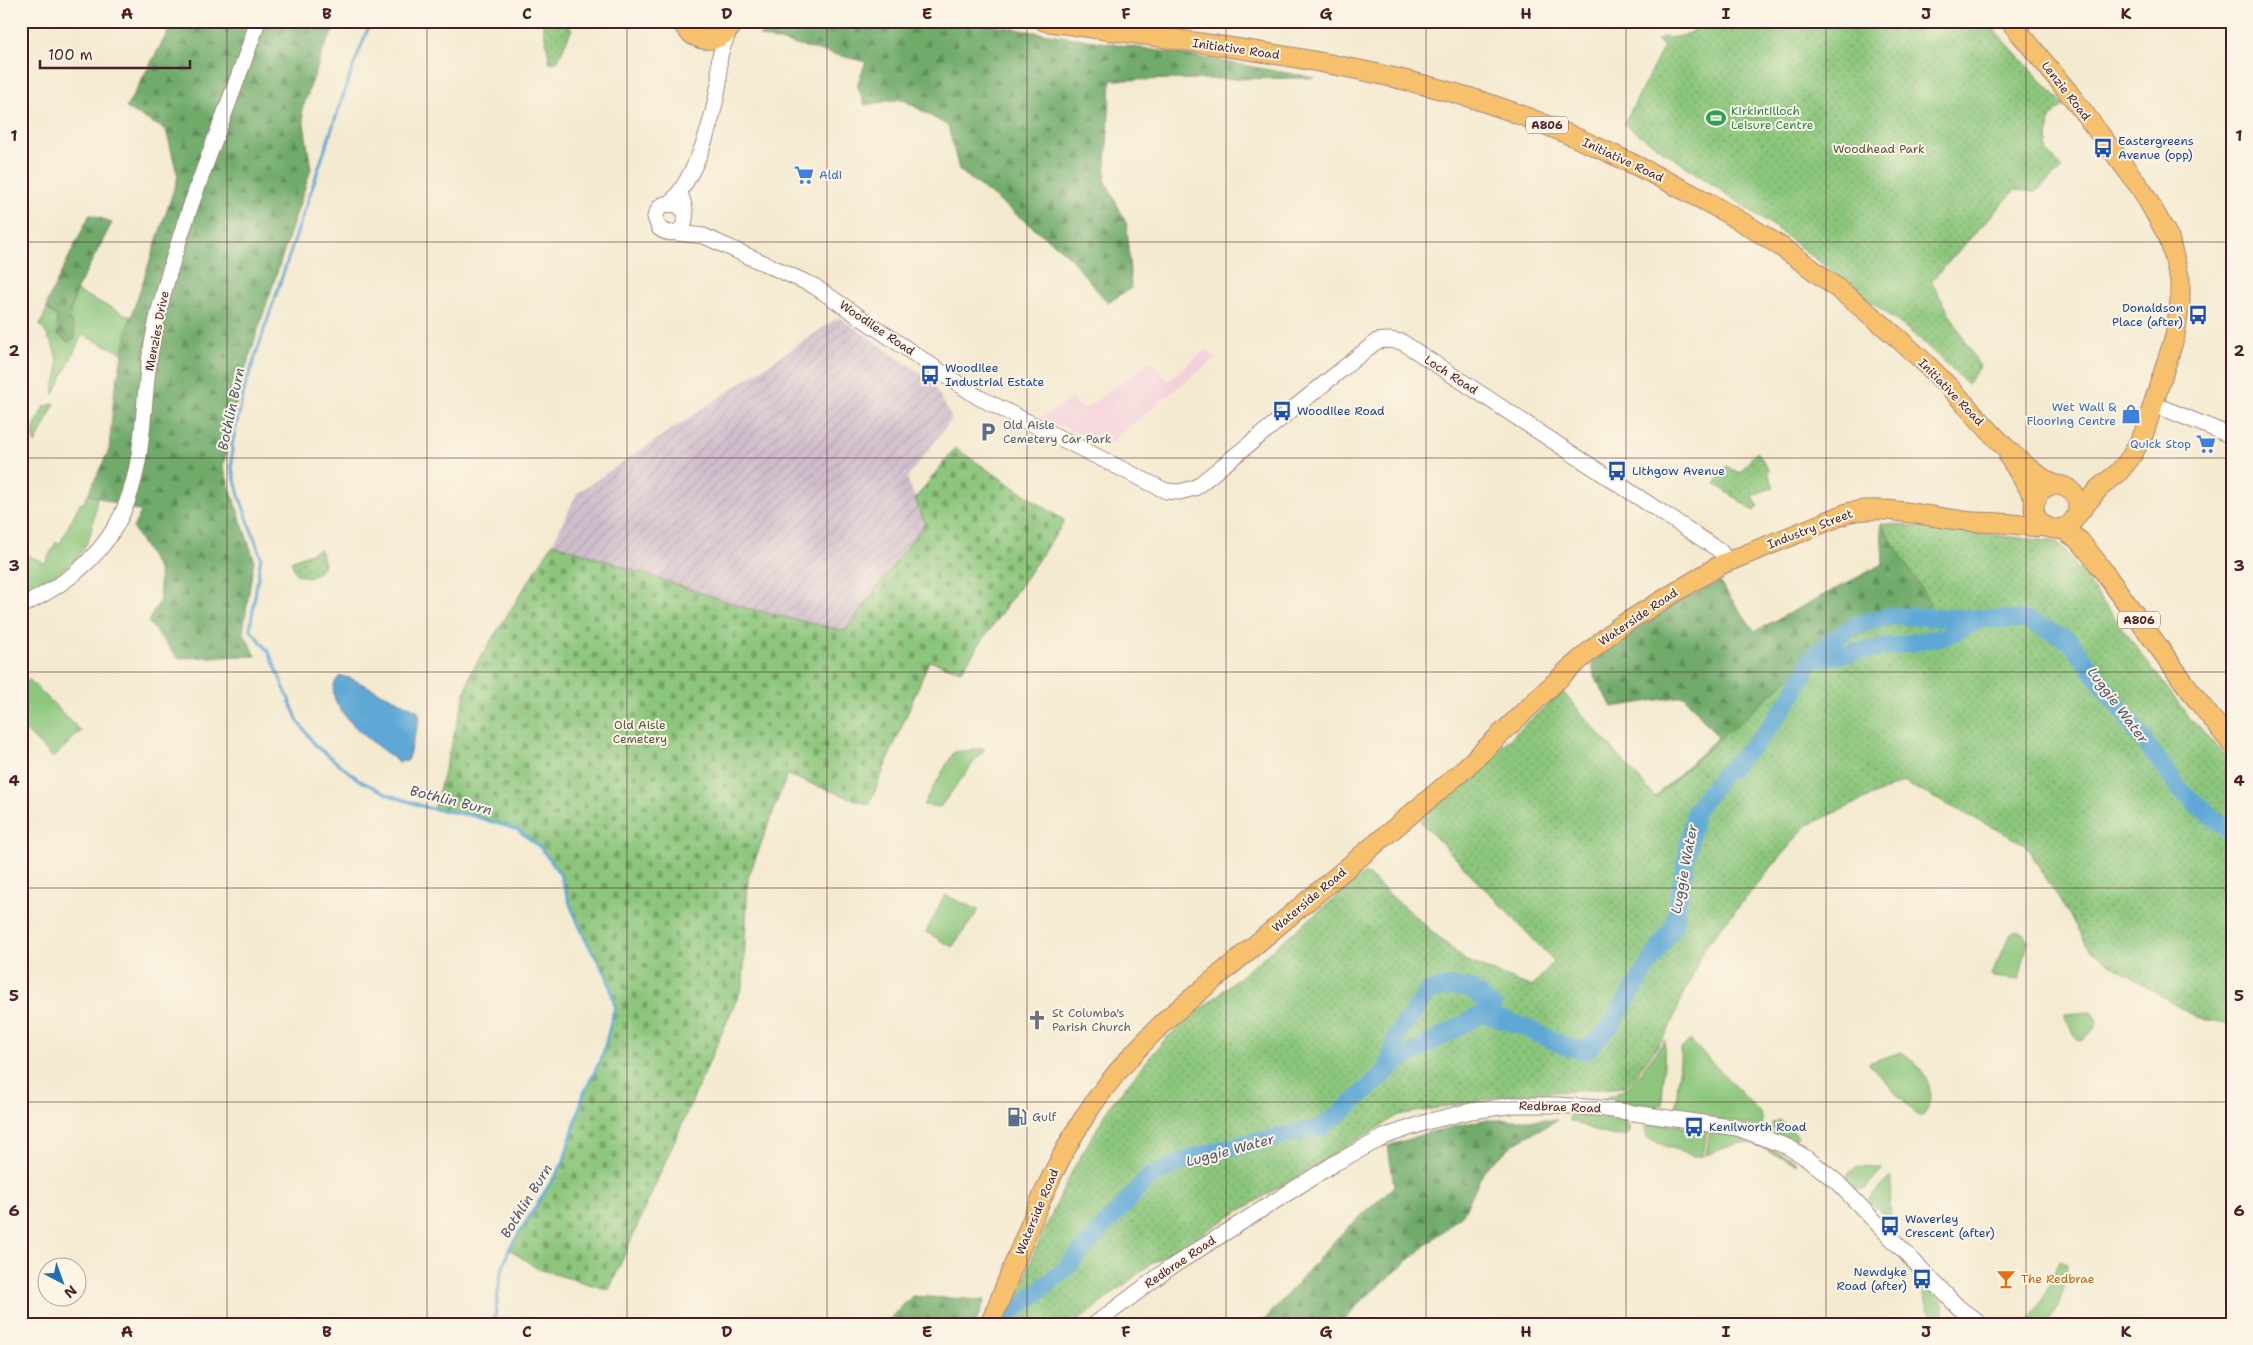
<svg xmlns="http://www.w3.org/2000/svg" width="2253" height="1345" viewBox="0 0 2253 1345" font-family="'Shantell Sans',sans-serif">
<defs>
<pattern id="industrial-furrows" width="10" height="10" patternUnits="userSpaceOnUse" patternTransform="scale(1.25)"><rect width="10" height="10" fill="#d0bdcc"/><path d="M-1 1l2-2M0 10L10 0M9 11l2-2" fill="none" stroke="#b4a2af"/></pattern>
<pattern id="forest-firs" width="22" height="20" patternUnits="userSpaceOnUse" patternTransform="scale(1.25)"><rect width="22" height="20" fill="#70ab6b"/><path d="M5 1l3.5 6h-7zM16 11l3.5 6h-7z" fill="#5e8b58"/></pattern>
<pattern id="cemetery-stones" width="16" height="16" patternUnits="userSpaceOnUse" patternTransform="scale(1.25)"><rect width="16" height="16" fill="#8bc67b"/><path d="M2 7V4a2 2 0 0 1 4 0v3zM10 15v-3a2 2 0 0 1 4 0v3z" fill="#74a065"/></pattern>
<pattern id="park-dots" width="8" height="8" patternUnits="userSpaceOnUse" patternTransform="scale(1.25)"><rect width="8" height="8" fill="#8bc67b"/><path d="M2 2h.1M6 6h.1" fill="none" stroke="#74a065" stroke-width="1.8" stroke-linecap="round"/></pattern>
</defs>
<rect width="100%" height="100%" fill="#fcf5e5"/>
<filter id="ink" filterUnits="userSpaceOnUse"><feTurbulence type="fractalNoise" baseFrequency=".02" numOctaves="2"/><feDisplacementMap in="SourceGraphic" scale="10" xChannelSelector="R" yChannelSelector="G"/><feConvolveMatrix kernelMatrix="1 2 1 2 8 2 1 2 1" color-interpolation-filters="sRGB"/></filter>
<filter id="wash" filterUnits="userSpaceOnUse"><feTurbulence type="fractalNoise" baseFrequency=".0096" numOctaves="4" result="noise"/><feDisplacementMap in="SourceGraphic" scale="20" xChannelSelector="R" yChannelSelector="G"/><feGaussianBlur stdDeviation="1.12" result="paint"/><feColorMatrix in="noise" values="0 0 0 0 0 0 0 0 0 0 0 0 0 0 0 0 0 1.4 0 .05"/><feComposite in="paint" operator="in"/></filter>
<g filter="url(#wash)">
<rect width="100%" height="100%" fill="#f4ead0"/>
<path fill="#f4cfdc" d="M 1206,349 L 1216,358 L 1164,398 L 1108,445 L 1040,418 L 1071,399 L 1084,409 L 1152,361 L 1168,381 Z"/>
<path fill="url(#industrial-furrows)" d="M 839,317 L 932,381 L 952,419 L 907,478 L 925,523 L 845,631 L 746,608 L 553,543 L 577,493 Z"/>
<path fill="#8bc67b" stroke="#6a7253" d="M 76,291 L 131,317 L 123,353 L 82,335 L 54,394 C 52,386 57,379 58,371 C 59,355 49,336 40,325 L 47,309 L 57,317 L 57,334 L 68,342 L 75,338 L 73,325 L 69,318 Z
M 55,403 L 35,444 C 30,431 38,419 44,407 Z
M 88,494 L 97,497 C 91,539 90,553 52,577 C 43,583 32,591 21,593 L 21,552 L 45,563 L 56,542 L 60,543 L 80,503 L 83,504 Z
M 29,679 L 81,731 L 53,758 L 21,726 L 21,686 Z
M 985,748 L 940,807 L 923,805 L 954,752 Z
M 945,895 L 979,910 L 952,947 L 926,932 Z
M 2016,931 L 2023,933 L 2028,941 L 2019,980 L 1993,977 L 1991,974 L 2011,934 Z
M 2091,1012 L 2097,1020 L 2096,1027 L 2082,1040 L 2078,1040 L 2064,1016 L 2065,1014 Z
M 1665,1040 L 1662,1105 L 1652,1109 L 1601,1100 L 1628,1088 Z
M 1690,1040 L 1761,1113 L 1763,1125 L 1757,1127 L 1677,1110 L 1676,1106 L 1681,1049 Z
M 1901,1052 C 1922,1063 1945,1099 1920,1118 L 1868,1063 Z
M 1570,1114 L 1624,1120 L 1629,1127 L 1629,1133 C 1617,1143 1583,1125 1569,1120 Z
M 1779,1120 L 1798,1136 L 1791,1145 L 1774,1136 L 1772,1123 Z
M 1657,1123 L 1707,1131 L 1703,1156 L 1694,1156 L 1652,1141 L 1647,1137 L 1645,1129 L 1651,1124 Z
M 1710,1130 L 1746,1138 L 1794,1160 L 1797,1164 L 1752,1144 L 1739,1143 L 1706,1155 Z
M 1856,1167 L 1882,1168 L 1883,1169 L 1864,1189 L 1853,1189 L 1842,1180 Z
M 1891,1177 L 1890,1221 L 1870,1202 L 1870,1198 Z
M 1901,1259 L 1945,1305 L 1941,1317 L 1933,1316 L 1928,1309 L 1922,1287 Z
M 2059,1261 L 2067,1264 C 2065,1286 2062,1308 2045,1324 L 2008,1324 L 2007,1321 L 2028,1320 L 2041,1305 Z"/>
<path fill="url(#forest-firs)" stroke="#5d654b" d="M 174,21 L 338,21 L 323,51 L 302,110 L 311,169 L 240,385 L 223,467 L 254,559 L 243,632 L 256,656 L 178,658 L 148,622 L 160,600 L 159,571 L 133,528 L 141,512 L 88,494 L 109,450 L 114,395 L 129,323 L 178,177 L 166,130 L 126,108 Z
M 778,21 L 963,21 L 1187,55 L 1315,78 L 1111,80 L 1105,180 L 1127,225 L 1131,288 L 1108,303 L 1066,253 L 959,170 L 948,126 L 902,99 L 865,105 L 857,85 L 866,62 L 759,36 Z
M 90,214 L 112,223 L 76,291 L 69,318 L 73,325 L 75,338 L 68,342 L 57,334 L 59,329 L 57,317 L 47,309 L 47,302 Z
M 1881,523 L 1966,541 L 2029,548 L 1655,797 L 1718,737 L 1684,696 L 1612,707 L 1594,676 L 1592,661 L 1667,608 L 1719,582 L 1755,631 L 1883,564 Z
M 1482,1120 L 1557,1120 L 1515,1143 L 1484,1170 L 1463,1214 L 1361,1301 L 1342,1324 L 1261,1324 L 1338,1237 L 1394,1186 L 1388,1146 L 1427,1133 Z
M 912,1296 L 985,1300 L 975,1324 L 885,1324 Z"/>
<path fill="url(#cemetery-stones)" stroke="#6a7253" d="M 955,448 L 1065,521 L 961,671 L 929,661 L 869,805 L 787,775 L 748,878 L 743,985 L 609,1290 L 538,1269 L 509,1249 L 563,1163 L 584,1093 L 602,1057 L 615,1006 L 607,976 L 585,939 L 571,907 L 560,874 L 540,847 L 518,830 L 474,816 L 434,809 L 471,672 L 553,543 L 746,608 L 845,631 L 925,523 L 915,499 Z"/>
<path fill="url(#park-dots)" stroke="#6a7253" d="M 542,21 L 563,21 L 572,29 L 557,62 L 550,63 Z
M 1701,21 L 1986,21 L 2064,105 L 2050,118 L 2047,151 L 2062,169 L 2035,192 L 2015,190 L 1931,281 L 1980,367 L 1967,384 L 1920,339 L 1770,224 L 1624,124 L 1664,46 L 1657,41 L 1663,37 C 1677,39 1693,35 1701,21 Z
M 1757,451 L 1769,470 L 1768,473 L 1774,487 L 1753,495 L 1758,506 L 1754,511 L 1715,484 L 1726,466 L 1740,473 Z
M 1881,523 L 2058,542 L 2188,716 L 2232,762 L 2232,1024 L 2196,1018 L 2091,951 L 2025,844 L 1903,782 L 1806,826 L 1705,947 L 1667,1033 L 1626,1087 L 1504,1096 L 1399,1115 L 1148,1266 L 1074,1324 L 1009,1324 L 1035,1250 L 1073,1169 L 1112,1103 L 1166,1038 L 1365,873 L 1465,960 L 1532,987 L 1554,961 L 1420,821 L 1562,691 L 1655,797 L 1820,651 L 1931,605 Z
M 320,549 L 324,564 L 321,570 L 308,578 L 296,574 L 291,561 Z"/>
<path fill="#5ea8d6" stroke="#546480" d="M 340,676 L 350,678 L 417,710 L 420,718 L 407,761 L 399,762 C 380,748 312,702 340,676 Z"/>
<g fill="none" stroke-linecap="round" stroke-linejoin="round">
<path stroke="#5ea8d6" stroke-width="3" d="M 371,21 L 350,75 L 245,387 L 232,445 L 232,468 L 239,495 L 261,557 L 250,629 L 269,652 L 298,721 L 315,745 L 359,780 L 389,795 L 428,808 L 474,816 L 518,830 L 540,847 L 560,874 L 571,907 L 585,939 L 607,976 L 615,1006 L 602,1057 L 584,1093 L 563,1163 L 509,1249 L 500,1277 L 494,1324"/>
<path stroke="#5ea8d6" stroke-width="18" d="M 1811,660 L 1945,637 L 1980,620
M 1387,1071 L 1397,1035 L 1428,992 L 1450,986 L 1472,989 L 1493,1007 L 1493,1017
M 993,1324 L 1032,1297 L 1065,1269 L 1149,1177 L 1190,1159 L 1223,1149 L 1320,1128 L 1342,1112 L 1397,1062 L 1483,1013 L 1521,1026 L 1567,1047 L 1586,1051 L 1611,1025 L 1674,925 L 1695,811 L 1722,776 L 1761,738 L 1792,696 L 1811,660 L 1831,641 L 1856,625 L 1890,616 L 2028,620 L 2070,641 L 2182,792 L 2232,833"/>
</g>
</g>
<g filter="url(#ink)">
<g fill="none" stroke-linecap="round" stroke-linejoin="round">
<defs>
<path id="minor" d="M 680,192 C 682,200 687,212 685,219 C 684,234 669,236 659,228 L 655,217 L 659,208 L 664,204 L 678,205 L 684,211
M 671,203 C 698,171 712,124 719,83 C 720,74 718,65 720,56 C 722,48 726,39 729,31
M 677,233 L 704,236 L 814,286 L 978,397 L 1166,491 L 1179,492 L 1195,488 L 1377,341 L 1388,340 L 1402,342 L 1719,550 L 1728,561
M 2153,404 L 2232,436
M 21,606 C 61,587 95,563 117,524 C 146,471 141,412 150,355 C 153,337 157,317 162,299 C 186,206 227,113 258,21
M 1095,1324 L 1168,1269 L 1335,1163 L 1386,1136 L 1430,1121 L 1471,1111 L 1515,1105 L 1557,1105 L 1599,1108 L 1737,1128 L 1788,1147 L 1808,1159 L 1837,1182 L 1958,1307 L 1980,1324"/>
<path id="major" d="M 682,21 C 691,46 725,45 734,21
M 1044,21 C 1186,42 1330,56 1468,97 C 1525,114 1579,138 1633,164 C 1689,192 1746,221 1797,258 C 1849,296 1901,337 1946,384 C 1979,417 2013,464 2055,485
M 2010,21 L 2069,93 L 2142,190 L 2169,238 L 2180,280 L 2180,302 L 2175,336 L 2144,433 L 2131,457 L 2118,473 L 2099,488 L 2077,515
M 2009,457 L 2036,500
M2034 507a22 22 0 1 1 44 0a22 22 0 1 1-44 0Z
M 2061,528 L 2080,541 L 2096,561 L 2197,700 L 2232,744
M 990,1324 C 1019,1254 1044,1180 1085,1116 C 1108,1080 1137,1048 1168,1018 L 1460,773 L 1568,670 L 1617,628 L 1720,565 L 1850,512 C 1888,505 1921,516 1958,520 C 1976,523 1994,522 2012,524 C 2025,525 2034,528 2046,526"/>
</defs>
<use href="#minor" stroke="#9f847e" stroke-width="17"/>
<use href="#major" stroke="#9f847e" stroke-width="21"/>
<use href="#minor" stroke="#fff" stroke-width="15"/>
<use href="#major" stroke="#f7c06c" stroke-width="19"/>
</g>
</g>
<path fill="none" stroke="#4a1f2b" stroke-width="1" stroke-opacity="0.55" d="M 227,21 L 227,1324M 427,21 L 427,1324M 627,21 L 627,1324M 827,21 L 827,1324M 1027,21 L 1027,1324M 1226,21 L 1226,1324M 1426,21 L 1426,1324M 1626,21 L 1626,1324M 1826,21 L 1826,1324M 2026,21 L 2026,1324M 21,242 L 2232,242M 21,458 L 2232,458M 21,672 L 2232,672M 21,888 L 2232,888M 21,1102 L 2232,1102"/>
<defs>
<symbol id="stadium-bare" viewBox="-9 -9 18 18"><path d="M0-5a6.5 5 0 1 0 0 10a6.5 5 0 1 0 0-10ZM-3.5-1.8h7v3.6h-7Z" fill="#2e9e5b" stroke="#fcf5e5" stroke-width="2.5" paint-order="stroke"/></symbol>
<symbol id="bus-bare" viewBox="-9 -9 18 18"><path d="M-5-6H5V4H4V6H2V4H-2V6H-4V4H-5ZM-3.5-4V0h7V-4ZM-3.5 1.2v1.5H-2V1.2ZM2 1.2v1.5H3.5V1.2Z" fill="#1a4fb4" stroke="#fcf5e5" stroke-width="2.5" paint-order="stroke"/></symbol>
<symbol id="supermarket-bare" viewBox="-9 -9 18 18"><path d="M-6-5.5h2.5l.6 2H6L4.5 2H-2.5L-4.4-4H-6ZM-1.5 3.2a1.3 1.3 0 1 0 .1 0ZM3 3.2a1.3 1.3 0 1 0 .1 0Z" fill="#3f7fe0" stroke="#fcf5e5" stroke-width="2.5" paint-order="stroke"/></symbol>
<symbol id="shop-bare" viewBox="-9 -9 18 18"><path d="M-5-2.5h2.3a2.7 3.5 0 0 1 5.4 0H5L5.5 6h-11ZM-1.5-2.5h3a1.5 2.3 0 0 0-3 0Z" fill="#3f7fe0" stroke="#fcf5e5" stroke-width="2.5" paint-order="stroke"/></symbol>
<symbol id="parking-bare" viewBox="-9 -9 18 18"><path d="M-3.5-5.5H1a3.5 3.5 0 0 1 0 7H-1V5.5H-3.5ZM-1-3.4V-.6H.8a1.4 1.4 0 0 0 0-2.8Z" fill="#5c6f8a" stroke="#fcf5e5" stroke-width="2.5" paint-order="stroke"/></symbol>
<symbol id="church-bare" viewBox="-9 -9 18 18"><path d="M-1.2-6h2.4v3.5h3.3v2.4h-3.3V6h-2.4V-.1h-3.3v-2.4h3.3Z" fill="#6b7280" stroke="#fcf5e5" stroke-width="2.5" paint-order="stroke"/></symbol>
<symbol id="fuel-bare" viewBox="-9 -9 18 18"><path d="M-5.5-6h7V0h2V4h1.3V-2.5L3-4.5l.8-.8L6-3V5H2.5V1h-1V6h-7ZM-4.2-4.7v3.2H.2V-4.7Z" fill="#5c6f8a" stroke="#fcf5e5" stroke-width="2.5" paint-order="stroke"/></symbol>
<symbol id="bar-bare" viewBox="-9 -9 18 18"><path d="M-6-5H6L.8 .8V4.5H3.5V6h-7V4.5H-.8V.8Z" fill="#e8710a" stroke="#fcf5e5" stroke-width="2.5" paint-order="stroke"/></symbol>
</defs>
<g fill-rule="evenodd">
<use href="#stadium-bare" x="1702" y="104" width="28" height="28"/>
<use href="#bus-bare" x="2089" y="134" width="28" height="28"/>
<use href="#supermarket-bare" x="790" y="161" width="28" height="28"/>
<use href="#bus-bare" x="2184" y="301" width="28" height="28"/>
<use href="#bus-bare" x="916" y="361" width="28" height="28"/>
<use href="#bus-bare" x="1268" y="397" width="28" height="28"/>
<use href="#shop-bare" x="2117" y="400" width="28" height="28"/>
<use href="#parking-bare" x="974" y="418" width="28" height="28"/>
<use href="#supermarket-bare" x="2192" y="430" width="28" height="28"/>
<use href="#bus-bare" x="1603" y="457" width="28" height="28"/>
<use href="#church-bare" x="1023" y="1006" width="28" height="28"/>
<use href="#fuel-bare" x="1003" y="1103" width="28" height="28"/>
<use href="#bus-bare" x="1680" y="1113" width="28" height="28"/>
<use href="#bus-bare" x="1876" y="1212" width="28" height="28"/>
<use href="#bus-bare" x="1908" y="1265" width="28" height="28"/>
<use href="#bar-bare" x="1992" y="1265" width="28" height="28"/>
</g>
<g text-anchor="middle" stroke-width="4" stroke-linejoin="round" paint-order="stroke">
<g fill="#fcf5e5" stroke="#7f5f63" stroke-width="1">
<rect x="1526" y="116.5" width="42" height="17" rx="4"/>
<rect x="2118" y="611.5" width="42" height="17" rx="4"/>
</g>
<g font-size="11" font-weight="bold" fill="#4a1f2b">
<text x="1547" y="129">A806</text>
<text x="2139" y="624">A806</text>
</g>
<g font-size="12" fill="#4a1f2b" stroke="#fcf5e5">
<text transform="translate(1236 49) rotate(8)" y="4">Initiative Road</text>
<text transform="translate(2066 91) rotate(52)" y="4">Lenzie Road</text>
<text transform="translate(1623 160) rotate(25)" y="4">Initiative Road</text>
<text transform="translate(877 328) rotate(34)" y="4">Woodilee Road</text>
<text transform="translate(157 331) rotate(-79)" y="4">Menzies Drive</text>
<text transform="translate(1451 375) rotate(33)" y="4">Loch Road</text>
<text transform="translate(1951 392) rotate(46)" y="4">Initiative Road</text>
<text transform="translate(1810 529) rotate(-21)" y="4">Industry Street</text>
<text transform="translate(1638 617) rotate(-34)" y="4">Waterside Road</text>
<text transform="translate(1309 900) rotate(-40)" y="4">Waterside Road</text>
<text transform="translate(1560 1107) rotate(2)" y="4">Redbrae Road</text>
<text transform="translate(1037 1212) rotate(-67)" y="4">Waterside Road</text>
<text transform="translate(1180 1262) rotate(-34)" y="4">Redbrae Road</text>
</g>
<g font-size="12" fill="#27864d" stroke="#fcf5e5" text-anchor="start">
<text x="1731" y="115">Kirkintilloch<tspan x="1731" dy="14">Leisure Centre</tspan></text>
</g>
<g font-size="12" fill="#164399" stroke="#fcf5e5" text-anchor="start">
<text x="2118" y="145">Eastergreens<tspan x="2118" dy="14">Avenue (opp)</tspan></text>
<text x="2183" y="312" text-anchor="end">Donaldson<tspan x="2183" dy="14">Place (after)</tspan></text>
<text x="945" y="372">Woodilee<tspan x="945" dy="14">Industrial Estate</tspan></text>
<text x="1297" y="415">Woodilee Road</text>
<text x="1632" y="475">Lithgow Avenue</text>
<text x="1709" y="1131">Kenilworth Road</text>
<text x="1905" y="1223">Waverley<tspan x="1905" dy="14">Crescent (after)</tspan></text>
<text x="1907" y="1276" text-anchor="end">Newdyke<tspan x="1907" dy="14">Road (after)</tspan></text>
</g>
<g font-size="12" fill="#5e5143" stroke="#fcf5e5">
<text x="1879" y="153">Woodhead Park</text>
<text x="640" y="729">Old Aisle<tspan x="640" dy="14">Cemetery</tspan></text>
</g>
<g font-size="12" fill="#366cbe" stroke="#fcf5e5" text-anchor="end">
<text x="819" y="179" text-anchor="start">Aldi</text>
<text x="2116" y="411">Wet Wall &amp;<tspan x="2116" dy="14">Flooring Centre</tspan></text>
<text x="2191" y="448">Quick Stop</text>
</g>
<g font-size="12" fill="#4e5e75" stroke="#fcf5e5" text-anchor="start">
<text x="1003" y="429">Old Aisle<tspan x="1003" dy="14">Cemetery Car Park</tspan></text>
<text x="1032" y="1121">Gulf</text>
</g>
<g font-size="12" fill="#5b616d" stroke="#fcf5e5" text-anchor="start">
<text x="1052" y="1017">St Columba's<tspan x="1052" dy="14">Parish Church</tspan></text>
</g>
<g font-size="12" fill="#c56008" stroke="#fcf5e5" text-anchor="start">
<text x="2021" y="1283">The Redbrae</text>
</g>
<g font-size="14" font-style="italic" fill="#52566f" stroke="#fcf5e5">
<text transform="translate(231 409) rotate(-78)" y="5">Bothlin Burn</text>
<text transform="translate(2118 705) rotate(53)" y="5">Luggie Water</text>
<text transform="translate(451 800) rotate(14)" y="5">Bothlin Burn</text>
<text transform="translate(1684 869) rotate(-79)" y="5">Luggie Water</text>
<text transform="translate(1230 1150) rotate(-15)" y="5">Luggie Water</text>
<text transform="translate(526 1201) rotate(-58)" y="5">Bothlin Burn</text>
</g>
</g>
<rect width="2253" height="1345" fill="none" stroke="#fcf5e5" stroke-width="55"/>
<g transform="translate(62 1282) rotate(139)"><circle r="24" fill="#fcf5e5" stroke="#b59f9b"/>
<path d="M0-4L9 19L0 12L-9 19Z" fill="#1f6fb2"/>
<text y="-8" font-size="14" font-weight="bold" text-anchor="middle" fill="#4a1f2b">N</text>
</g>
<path d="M40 60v8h150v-8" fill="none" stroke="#4a1f2b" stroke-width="2.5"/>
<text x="48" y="60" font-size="15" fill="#4a1f2b" stroke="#fcf5e5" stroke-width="4" paint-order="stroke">100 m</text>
<rect x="28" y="28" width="2198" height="1290" fill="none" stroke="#4a1f2b" stroke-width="2"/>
<g font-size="16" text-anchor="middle" font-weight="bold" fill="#4a1f2b">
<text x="127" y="19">A</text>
<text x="327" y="19">B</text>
<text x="527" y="19">C</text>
<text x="727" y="19">D</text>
<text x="927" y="19">E</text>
<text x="1126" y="19">F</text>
<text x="1326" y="19">G</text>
<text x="1526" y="19">H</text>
<text x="1726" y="19">I</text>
<text x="1926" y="19">J</text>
<text x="2126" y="19">K</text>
<text x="14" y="141">1</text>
<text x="2239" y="141">1</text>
<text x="14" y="356">2</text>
<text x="2239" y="356">2</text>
<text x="14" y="571">3</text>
<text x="2239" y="571">3</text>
<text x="14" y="786">4</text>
<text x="2239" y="786">4</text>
<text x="14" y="1001">5</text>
<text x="2239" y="1001">5</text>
<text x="14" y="1216">6</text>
<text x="2239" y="1216">6</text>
<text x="127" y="1337">A</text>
<text x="327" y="1337">B</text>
<text x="527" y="1337">C</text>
<text x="727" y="1337">D</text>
<text x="927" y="1337">E</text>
<text x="1126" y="1337">F</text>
<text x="1326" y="1337">G</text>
<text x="1526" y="1337">H</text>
<text x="1726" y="1337">I</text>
<text x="1926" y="1337">J</text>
<text x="2126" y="1337">K</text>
</g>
</svg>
